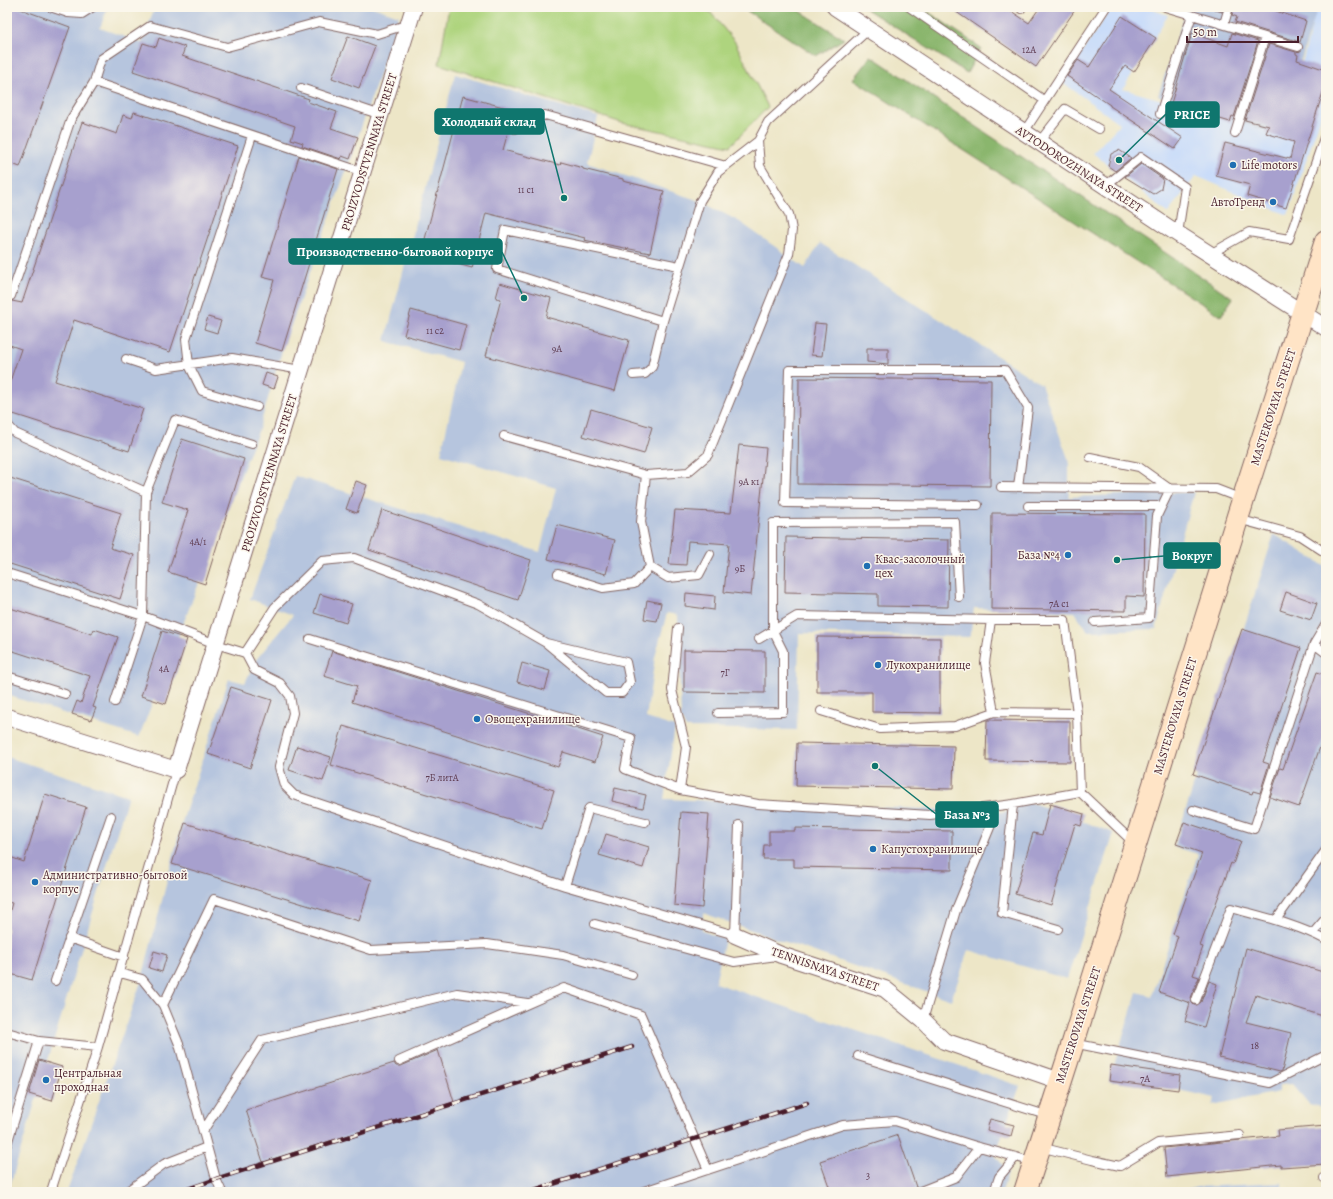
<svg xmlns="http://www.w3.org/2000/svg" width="1333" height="1199" viewBox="0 0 1333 1199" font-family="Alegreya,serif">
<rect width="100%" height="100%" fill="#fbf7ec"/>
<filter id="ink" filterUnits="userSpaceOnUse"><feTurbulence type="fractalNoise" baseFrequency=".025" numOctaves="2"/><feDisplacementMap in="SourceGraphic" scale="8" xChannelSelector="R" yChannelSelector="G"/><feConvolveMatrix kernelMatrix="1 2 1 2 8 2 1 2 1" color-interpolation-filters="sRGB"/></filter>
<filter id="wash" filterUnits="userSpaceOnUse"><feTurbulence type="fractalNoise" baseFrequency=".012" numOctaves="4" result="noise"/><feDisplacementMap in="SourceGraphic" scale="16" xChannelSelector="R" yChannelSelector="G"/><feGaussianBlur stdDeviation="0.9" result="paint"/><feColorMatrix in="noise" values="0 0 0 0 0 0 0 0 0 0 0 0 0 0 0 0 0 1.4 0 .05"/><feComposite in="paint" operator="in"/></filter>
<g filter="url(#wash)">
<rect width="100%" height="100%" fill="#ede6c7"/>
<path fill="#c9dcf9" d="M 1112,7 L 1144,7 L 1168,15 L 1123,89 L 1283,134 L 1317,7 L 1326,7 L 1326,101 L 1288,215 L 1196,176 L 1168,213 L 1093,153 L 1120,124 L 1062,82 Z"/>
<path fill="#b6c5de" d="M 7,7 L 108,7 L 100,28 L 142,43 L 155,7 L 373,7 L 399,16 L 358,137 L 282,351 L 259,429 L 139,737 L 7,695 Z
M 1187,7 L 1318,7 L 1277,134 L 1158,96 Z
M 455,74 L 598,117 L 587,163 L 700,201 L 740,222 L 805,268 L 820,243 L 1041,384 L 1069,461 L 1069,497 L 1194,492 L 1156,629 L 1088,631 L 1075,612 L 974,608 L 970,637 L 799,633 L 797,730 L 686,728 L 681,718 L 678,615 L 667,613 L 655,657 L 646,718 L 675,727 L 664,799 L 1004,812 L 1027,801 L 1114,833 L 1067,979 L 969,950 L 951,1000 L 703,913 L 702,931 L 725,939 L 715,983 L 1020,1086 L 995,1155 L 1008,1172 L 1002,1192 L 67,1192 L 142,979 L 182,822 L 229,679 L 245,683 L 255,661 L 293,615 L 250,599 L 295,476 L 540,552 L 556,488 L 441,454 L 461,362 L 385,341 Z
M 1274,534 L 1326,567 L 1326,1108 L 1309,1104 L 1292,1084 L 1279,1085 L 1279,1092 L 1212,1105 L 1215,1098 L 1178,1090 L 1109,1081 L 1137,992 L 1152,996 L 1198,854 L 1174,847 Z
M 7,757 L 128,796 L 8,1192 L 7,1192 Z
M 1282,1183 L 1282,1192 L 1179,1192 L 1197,1187 Z"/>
<path fill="#aed47e" stroke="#7c7a54" d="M 449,7 L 701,7 L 711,13 L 735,42 L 768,107 L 730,146 L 622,123 L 439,64 Z"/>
<path fill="#8ab66d" stroke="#6a6a4c" d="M 741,7 L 794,7 L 844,39 L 816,56 Z
M 863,7 L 921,7 L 981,48 L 967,73 Z
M 871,56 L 1233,298 L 1221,316 L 853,79 Z"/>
<g id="blocks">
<path fill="#a7a0ce" d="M 7,7 L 15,7 L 70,27 L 20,167 L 7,162 Z
M 949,7 L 1005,7 L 1029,23 L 1040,7 L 1077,7 L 1036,67 Z
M 1214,7 L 1223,7 L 1222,12 L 1213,9 Z
M 1234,7 L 1264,7 L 1306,21 L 1300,42 L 1235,22 L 1237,17 L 1232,15 Z
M 1122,16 L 1156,38 L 1134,72 L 1125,66 L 1109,89 L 1183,138 L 1175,149 L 1110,106 L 1110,105 L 1067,76 L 1078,60 L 1089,67 Z
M 1192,33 L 1228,46 L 1232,33 L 1258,41 L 1234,117 L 1232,116 L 1230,122 L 1197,112 L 1195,118 L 1169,110 Z
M 348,36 L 375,46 L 359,88 L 332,78 Z
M 159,38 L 185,47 L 182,56 L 309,99 L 308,102 L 337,112 L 331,128 L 358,137 L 350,159 L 342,156 L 341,159 L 302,146 L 303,143 L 291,139 L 295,126 L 133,71 L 143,43 L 156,47 Z
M 1269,44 L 1296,52 L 1296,54 L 1298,55 L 1297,60 L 1326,70 L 1326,83 L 1286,208 L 1247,196 L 1250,185 L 1216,176 L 1225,143 L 1290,159 L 1294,142 L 1266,133 L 1269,126 L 1245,120 Z
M 463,96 L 514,110 L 503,150 L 560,165 L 561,162 L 583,168 L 583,169 L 623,179 L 623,181 L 664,191 L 650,253 L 584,240 L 585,238 L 486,213 L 472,268 L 421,254 Z
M 134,112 L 238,146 L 170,352 L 74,320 L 55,381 L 143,409 L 129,451 L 7,412 L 7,390 L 21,349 L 7,344 L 7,300 L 22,303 L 82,122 L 117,134 L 123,115 L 132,118 Z
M 1119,150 L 1131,158 L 1115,171 L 1108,166 L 1111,154 Z
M 299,156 L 338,169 L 282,351 L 255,343 L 274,280 L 262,277 Z
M 1141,164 L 1163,179 L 1161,189 L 1153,194 L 1125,177 Z
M 500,283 L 551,298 L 546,317 L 629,340 L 615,391 L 486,356 L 501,299 L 496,298 Z
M 411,310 L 466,325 L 459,350 L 404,335 Z
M 208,317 L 221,321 L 217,333 L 204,329 Z
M 815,323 L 826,324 L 822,356 L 811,355 Z
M 867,348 L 888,348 L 888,364 L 867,362 Z
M 266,373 L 278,377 L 274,389 L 262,385 Z
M 799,378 L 991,380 L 990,486 L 798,484 Z
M 591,409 L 652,427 L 644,454 L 583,436 Z
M 182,439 L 244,459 L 205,584 L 168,572 L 188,510 L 162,502 Z
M 739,445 L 766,448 L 751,595 L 724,592 L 729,544 L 688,541 L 686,565 L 669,564 L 675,510 L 731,513 Z
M 7,477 L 121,513 L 110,548 L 134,555 L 120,599 L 7,563 Z
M 356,481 L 367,485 L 357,513 L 346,509 Z
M 382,510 L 531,560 L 518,600 L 369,550 Z
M 992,513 L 1145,514 L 1144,597 L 1126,596 L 1126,611 L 991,609 Z
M 557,525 L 615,540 L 606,574 L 548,559 Z
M 786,537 L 949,540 L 948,607 L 878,606 L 878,594 L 785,592 Z
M 1286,592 L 1317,603 L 1311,620 L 1280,610 Z
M 686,593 L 715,596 L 714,610 L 685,606 Z
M 320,594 L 352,604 L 346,623 L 314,613 Z
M 647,600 L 661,603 L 657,621 L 644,619 Z
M 7,607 L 92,634 L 94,629 L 118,637 L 93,707 L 96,708 L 91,720 L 72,714 L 77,701 L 81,703 L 90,676 L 7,649 Z
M 1242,629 L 1301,648 L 1263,762 L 1269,764 L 1260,793 L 1253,791 L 1252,794 L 1193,774 Z
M 162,631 L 187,639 L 166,704 L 141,696 Z
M 817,637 L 940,638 L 940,713 L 872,712 L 872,692 L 817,692 Z
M 684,650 L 765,651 L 765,693 L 684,692 Z
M 332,651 L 603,737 L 595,762 L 563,752 L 558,767 L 352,702 L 357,686 L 324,676 Z
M 522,663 L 550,671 L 545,690 L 517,682 Z
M 1317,672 L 1326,675 L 1326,730 L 1299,807 L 1270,797 L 1280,768 L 1283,769 Z
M 231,687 L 272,700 L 250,768 L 208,754 Z
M 987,720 L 1070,721 L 1070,762 L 986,761 Z
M 343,726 L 554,790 L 542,829 L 331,765 Z
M 797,743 L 954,746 L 953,789 L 796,786 Z
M 297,746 L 331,757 L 323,781 L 289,770 Z
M 615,788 L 646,795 L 643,808 L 612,801 Z
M 45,794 L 86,807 L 32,980 L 7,973 L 7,921 L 12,903 L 7,902 L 7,856 L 24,862 Z
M 1050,804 L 1084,814 L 1081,826 L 1075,824 L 1051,905 L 1015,894 L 1033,833 L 1042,835 Z
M 681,812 L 709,814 L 702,908 L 674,905 Z
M 1184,822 L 1241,841 L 1233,864 L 1231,863 L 1200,946 L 1203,947 L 1193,975 L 1199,977 L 1191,998 L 1192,1003 L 1194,1005 L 1197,1005 L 1201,1002 L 1209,981 L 1217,984 L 1204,1027 L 1185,1021 L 1190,1003 L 1159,992 L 1178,936 L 1173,934 L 1202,853 L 1176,844 Z
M 185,823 L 372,880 L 359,921 L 172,864 Z
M 795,828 L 952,831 L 952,870 L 794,867 L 794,859 L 763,859 L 764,845 L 769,845 L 769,831 L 795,831 Z
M 606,834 L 649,847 L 643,868 L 599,855 Z
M 1246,948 L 1326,973 L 1326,1017 L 1256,995 L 1246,1022 L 1291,1033 L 1282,1071 L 1280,1072 L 1219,1057 Z
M 154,951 L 167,955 L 162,972 L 149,968 Z
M 438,1050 L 454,1102 L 263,1162 L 246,1110 L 394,1063 L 396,1066 L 401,1066 Z
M 39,1060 L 62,1067 L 52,1101 L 29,1094 Z
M 1111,1065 L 1180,1075 L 1178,1090 L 1109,1081 Z
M 990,1119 L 1014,1125 L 1011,1136 L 987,1130 Z
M 1326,1126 L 1326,1164 L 1281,1167 L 1281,1165 L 1167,1177 L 1164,1148 L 1279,1136 L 1278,1130 Z
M 898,1135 L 916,1187 L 913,1190 L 906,1192 L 831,1192 L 820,1161 Z"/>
</g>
</g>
<g filter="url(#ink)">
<use href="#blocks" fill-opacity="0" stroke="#836562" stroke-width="1"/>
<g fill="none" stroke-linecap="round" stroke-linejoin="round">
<defs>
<path id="lane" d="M 50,7 L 68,13 L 82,14 L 93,7
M 909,7 L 1044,100
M 1165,7 L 1298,47
M 1021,9 L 1022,7
M 1224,24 L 1229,7
M 301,88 L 381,115
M 1160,114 L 1192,15
M 515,129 L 545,115 L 726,166
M 1024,132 L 1106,7
M 1235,133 L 1265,37
M 252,136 L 186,339 L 189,365 L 202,391 L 257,407
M 1039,142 L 1065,109 L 1099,129
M 363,172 L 94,82 L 101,59 L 150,26 L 227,47 L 319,22 L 377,34 L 409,24
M 1105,186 L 1141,157 L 1185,187 L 1178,234
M 1210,254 L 1249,232 L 1289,239 L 1324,138 L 1326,137
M 11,296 L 71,119 L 94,82
M 663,321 L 497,269 L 505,230 L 679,266
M 126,359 L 156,369 L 232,358 L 301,370
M 633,375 L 645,374 L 652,367 L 663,321 L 700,201 L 718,172 L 758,141
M 7,424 L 15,433 L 146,492
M 504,436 L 646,475 L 688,472 L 708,455 L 789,254 L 792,230 L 789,214 L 760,166 L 758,141 L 768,122 L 868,30
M 1090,457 L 1139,467 L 1170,489 L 1157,516 L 1149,618 L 1095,622
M 646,475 L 641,522 L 650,567 L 668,578 L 699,575 L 710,554
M 1001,487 L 1216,489 L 1242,499
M 978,505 L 785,503 L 789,370 L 1005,370 L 1028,408 L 1018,487
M 1028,506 L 1161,506
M 1238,519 L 1300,536 L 1326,553
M 7,573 L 143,616 L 216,644 L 245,653
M 558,574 L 603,588 L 634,584 L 650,567
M 991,620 L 985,663 L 994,712
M 1326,624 L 1314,644 L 1326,653
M 678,628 L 672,690 L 686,747 L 680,790
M 310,639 L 631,738 L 625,769 L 680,790 L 758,804 L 930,815 L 1013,804 L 1080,792
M 759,639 L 797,616 L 991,620 L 1065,620 L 1077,713
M 546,643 L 606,693 L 622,693 L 630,682 L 626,662 L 546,643 L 478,604 L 354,558 L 322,561 L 275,607 L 245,653 L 254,670 L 280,683 L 290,696 L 293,713 L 279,767 L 284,785 L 294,795 L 565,886 L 735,935 L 739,825
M 7,676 L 65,694
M 115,702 L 143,616 L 146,492 L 175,420 L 252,444
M 821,711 L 880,729 L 955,726 L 994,712 L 1077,713 L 1080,792 L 1134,843
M 718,713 L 783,712 L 783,651 L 773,631 L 773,523 L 955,522 L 959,597
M 1013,804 L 1002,913 L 1058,929
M 1193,810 L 1254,829 L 1314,644
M 565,886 L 589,808 L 645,822
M 1276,920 L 1326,850
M 595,924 L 734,962 L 777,956
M 1313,933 L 1326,918
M 69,938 L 124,957
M 120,973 L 142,979 L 163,1005 L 179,1044 L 216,1179 L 222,1192
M 55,981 L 111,816
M 1196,1000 L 1231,908 C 1263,917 1296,924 1326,940
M 163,1005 L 214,899 L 371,950 L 487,944 L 563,955 L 632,975
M 923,1020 L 957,907 L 991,825
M 7,1032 L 39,1041 L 98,1047 L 176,770
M 1073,1043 L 1270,1083 L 1326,1055
M 858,1056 L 1049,1116
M 399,1061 L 564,988 L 641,1015 L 708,1170
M 203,1131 L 262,1040 L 457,993 L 527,1003
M 7,1144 L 39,1041
M 1040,1147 L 1092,1160 L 1120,1166 L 1158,1143 L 1240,1135
M 1324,1178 L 1326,1178
M 52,1188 L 98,1047
M 126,1192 L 164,1164 L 207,1147
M 641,1192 L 843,1125 L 895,1121 L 979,1147 L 1034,1162
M 918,1192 L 956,1177 L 979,1147
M 994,1192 L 999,1177 L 1016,1157"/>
<path id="street" d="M 835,7 L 1178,234 L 1326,328
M 7,717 L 176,770 L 414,7
M 735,935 L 781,955 L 885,989 L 923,1020 L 944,1041 L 1060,1081"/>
<path id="secondary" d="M 1025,1192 L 1073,1043 L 1243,500 L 1326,241"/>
</defs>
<use href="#lane" stroke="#836562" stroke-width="10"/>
<use href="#street" stroke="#836562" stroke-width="18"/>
<use href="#secondary" stroke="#836562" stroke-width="24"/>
<use href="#lane" stroke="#fff" stroke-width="8"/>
<use href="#street" stroke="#fff" stroke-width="16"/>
<use href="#secondary" stroke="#ffe4c6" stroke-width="22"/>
<defs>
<path id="rail" d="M 179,1192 L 216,1179 L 632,1047
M 528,1192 L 807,1103"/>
</defs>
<use href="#rail" stroke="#4a1f2b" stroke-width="4.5"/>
<use href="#rail" stroke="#fbf7ec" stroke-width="3" stroke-dasharray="9" stroke-linecap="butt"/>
</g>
</g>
<g fill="#1f6fb2" stroke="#fbf7ec" stroke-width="1.5">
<circle cx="1233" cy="165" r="4"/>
<circle cx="1273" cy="202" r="4"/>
<circle cx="1068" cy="555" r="4"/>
<circle cx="867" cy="566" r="4"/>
<circle cx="878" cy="665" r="4"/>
<circle cx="477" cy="719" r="4"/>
<circle cx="873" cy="849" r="4"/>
<circle cx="35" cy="882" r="4"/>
<circle cx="46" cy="1080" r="4"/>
</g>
<g text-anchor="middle" stroke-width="3" stroke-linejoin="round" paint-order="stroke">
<g font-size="10" fill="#613f54">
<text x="1029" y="53">12А</text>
<text x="526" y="193">11 с1</text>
<text x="435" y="334">11 с2</text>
<text x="557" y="352">9А</text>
<text x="749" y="485">9А к1</text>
<text x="198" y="545">4А/1</text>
<text x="740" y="572">9Б</text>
<text x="1059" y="607">7А с1</text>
<text x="164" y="672">4А</text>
<text x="725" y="676">7Г</text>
<text x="442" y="781">7Б литА</text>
<text x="1255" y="1049">18</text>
<text x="1145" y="1082">7А</text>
<text x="868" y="1179">3</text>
</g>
<g font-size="12" fill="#4a1f2b" stroke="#fbf7ec">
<text transform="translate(369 152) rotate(-73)" y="4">PROIZVODSTVENNAYA STREET</text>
<text transform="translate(1079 169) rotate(33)" y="4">AVTODOROZHNAYA STREET</text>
<text transform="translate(1273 407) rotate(-72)" y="4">MASTEROVAYA STREET</text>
<text transform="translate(269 473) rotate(-73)" y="4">PROIZVODSTVENNAYA STREET</text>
<text transform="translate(1175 716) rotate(-73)" y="4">MASTEROVAYA STREET</text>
<text transform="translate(825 969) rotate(19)" y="4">TENNISNAYA STREET</text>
<text transform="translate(1078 1025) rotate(-72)" y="4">MASTEROVAYA STREET</text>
</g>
<g font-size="12" fill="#4a1f2b" stroke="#fbf7ec" text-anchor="start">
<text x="1241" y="169">Life motors</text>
<text x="1265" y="206" text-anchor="end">АвтоТренд</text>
<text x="1060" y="559" text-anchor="end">База №4</text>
<text x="875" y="563">Квас-засолочный<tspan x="875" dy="14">цех</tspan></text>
<text x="886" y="669">Лукохранилище</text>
<text x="485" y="723">Овощехранилище</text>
<text x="881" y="853">Капустохранилище</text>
<text x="43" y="879">Административно-бытовой<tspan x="43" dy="14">корпус</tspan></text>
<text x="54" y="1077">Центральная<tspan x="54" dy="14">проходная</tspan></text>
</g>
</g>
<path fill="none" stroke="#0f766e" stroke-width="1.5" d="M1119 160L1166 114M564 198L544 121M524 298L502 252M1117 560L1164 556M875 766L936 814"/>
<g fill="#0f766e" stroke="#fbf7ec" stroke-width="1.5">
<circle cx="1119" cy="160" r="4"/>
<circle cx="564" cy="198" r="4"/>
<circle cx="524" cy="298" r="4"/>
<circle cx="1117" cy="560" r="4"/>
<circle cx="875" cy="766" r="4"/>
</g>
<g fill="#0f766e" stroke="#0f766e" stroke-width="1.5">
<rect x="1166" y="102" width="53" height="25" rx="4"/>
<rect x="435" y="109" width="109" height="25" rx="4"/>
<rect x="289" y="239" width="213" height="25" rx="4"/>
<rect x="1164" y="543" width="56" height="25" rx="4"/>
<rect x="936" y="802" width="62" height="25" rx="4"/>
</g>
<g font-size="13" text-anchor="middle" font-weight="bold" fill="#fff">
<text x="1192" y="119">PRICE</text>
<text x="489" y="126">Холодный склад</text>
<text x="395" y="256">Производственно-бытовой корпус</text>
<text x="1192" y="560">Вокруг</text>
<text x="967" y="819">База №3</text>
</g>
<rect width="1333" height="1199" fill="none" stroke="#fbf7ec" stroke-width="24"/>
<path d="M1187 36v6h111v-6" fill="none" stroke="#4a1f2b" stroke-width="2"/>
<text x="1193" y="36" font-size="12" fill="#4a1f2b" stroke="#fbf7ec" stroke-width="3" paint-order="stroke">50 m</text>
</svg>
